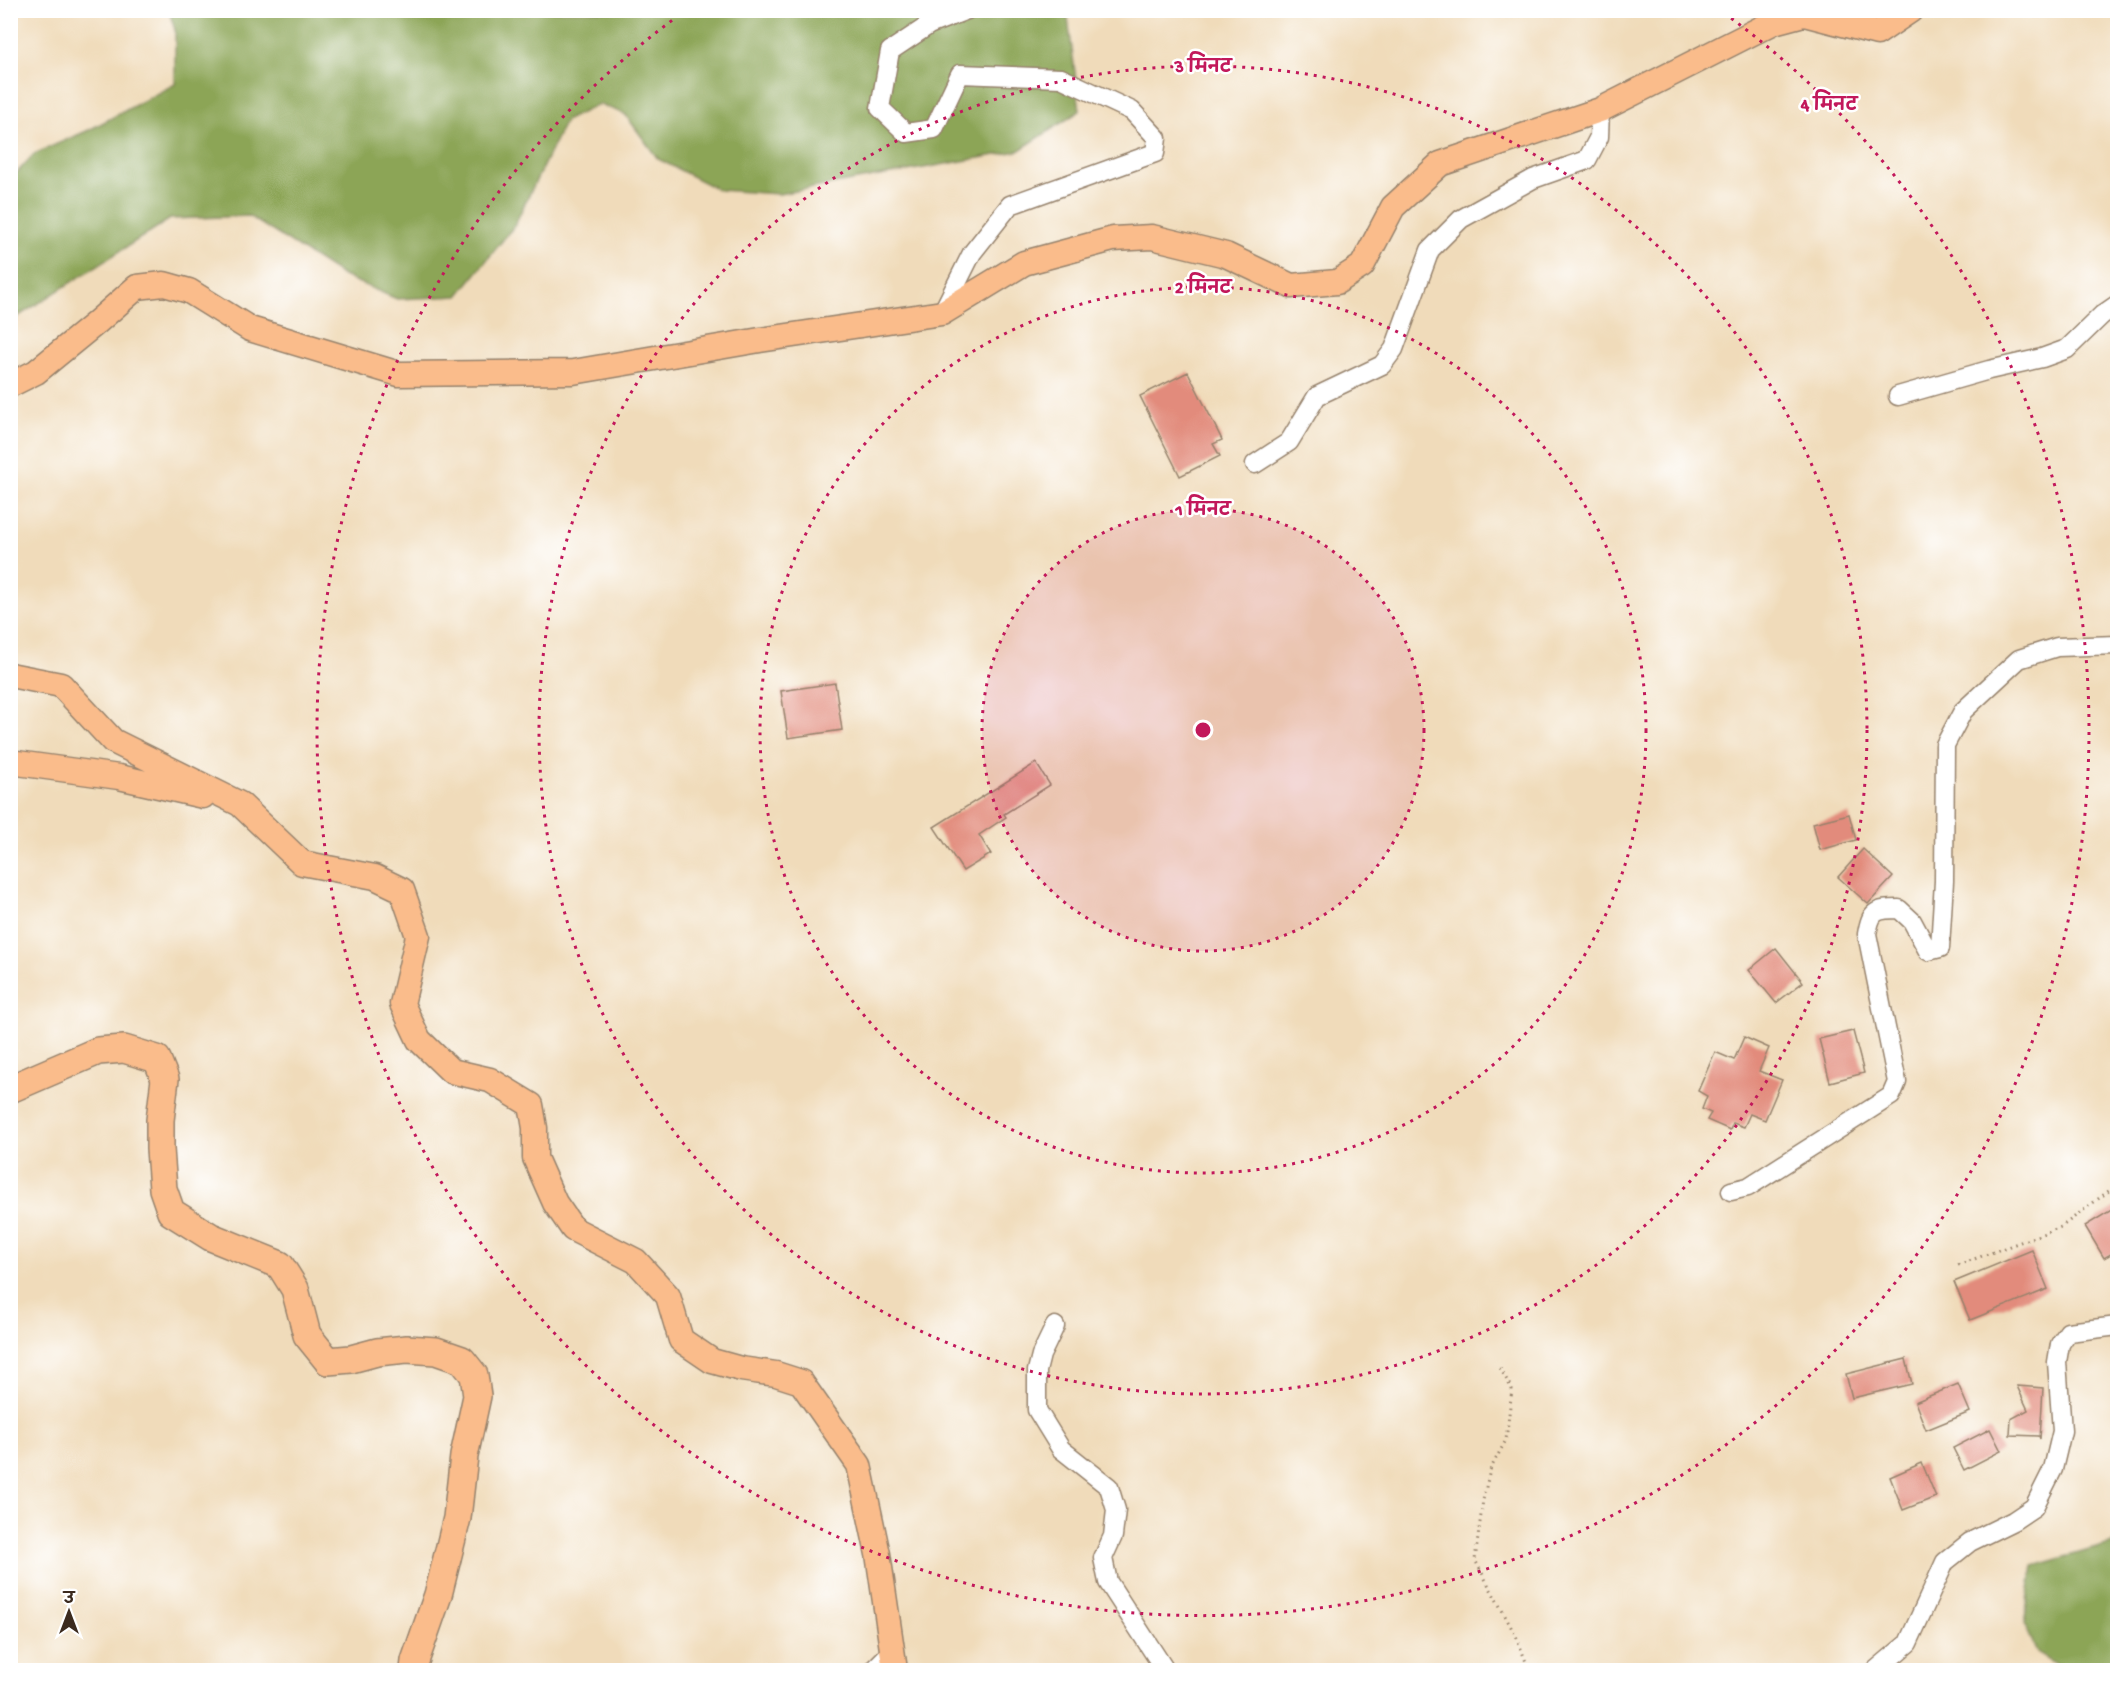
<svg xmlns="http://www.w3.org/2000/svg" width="2128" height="1681" viewBox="0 0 2128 1681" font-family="'Gochi Hand','Playpen Sans Deva',sans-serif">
<rect width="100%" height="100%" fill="#fff"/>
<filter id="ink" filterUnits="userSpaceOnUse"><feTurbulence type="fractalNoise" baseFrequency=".0167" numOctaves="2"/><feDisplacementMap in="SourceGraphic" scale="12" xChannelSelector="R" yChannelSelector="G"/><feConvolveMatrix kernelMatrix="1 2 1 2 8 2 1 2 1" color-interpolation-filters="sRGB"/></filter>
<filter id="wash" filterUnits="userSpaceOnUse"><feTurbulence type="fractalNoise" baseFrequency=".008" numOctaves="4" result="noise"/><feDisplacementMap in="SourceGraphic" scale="24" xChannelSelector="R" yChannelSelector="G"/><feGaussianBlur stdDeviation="1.35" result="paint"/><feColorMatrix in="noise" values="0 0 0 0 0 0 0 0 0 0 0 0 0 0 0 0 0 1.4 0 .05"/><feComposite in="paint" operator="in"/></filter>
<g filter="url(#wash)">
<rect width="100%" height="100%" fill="#f0dbba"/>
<path fill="#8ca557" stroke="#64683a" stroke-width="1.5" d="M 169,11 L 1067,11 L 1080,111 L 1018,151 L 779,194 L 719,190 L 658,159 L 625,114 L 599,104 L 565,121 L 514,226 L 458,296 L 397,299 L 343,276 L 249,216 L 170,219 L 11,321 L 11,179 L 34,154 L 89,130 L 175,84 L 175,30 Z
M 2117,1542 L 2117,1670 L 2066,1670 L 2037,1652 L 2024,1623 L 2034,1566 Z"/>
<g id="blocks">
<path fill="#e28b7c" d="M 1188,372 L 1222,440 L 1213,444 L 1220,456 L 1180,476 L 1140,396 Z
M 835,683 L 842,730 L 788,738 L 781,691 Z
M 1036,763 L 1050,785 L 1004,814 L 1006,817 L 979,835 L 991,854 L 963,871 L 934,827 Z
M 1849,814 L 1856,840 L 1820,850 L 1813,823 Z
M 1863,849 L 1893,877 L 1868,904 L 1838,877 Z
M 1776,948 L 1803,982 L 1776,1003 L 1749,970 Z
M 1853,1031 L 1864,1073 L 1830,1082 L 1819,1039 Z
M 1744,1037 L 1769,1048 L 1759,1071 L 1782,1080 L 1765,1120 L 1750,1114 L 1744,1127 L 1733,1123 L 1730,1130 L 1707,1120 L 1711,1113 L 1702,1109 L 1707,1096 L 1698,1091 L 1715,1052 L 1734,1060 Z
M 2118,1206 L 2118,1250 L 2104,1258 L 2085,1226 Z
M 2032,1250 L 2048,1289 L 1970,1320 L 1954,1282 Z
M 1906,1359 L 1912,1384 L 1852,1398 L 1846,1374 Z
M 1958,1384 L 1970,1412 L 1926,1430 L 1915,1402 Z
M 2017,1386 L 2043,1388 L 2040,1439 L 2039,1436 L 2010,1435 L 2011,1419 L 2028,1410 Z
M 1990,1429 L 2001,1451 L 1964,1470 L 1953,1448 Z
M 1922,1463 L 1936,1497 L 1903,1510 L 1890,1477 Z"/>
</g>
</g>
<g filter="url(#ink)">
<use href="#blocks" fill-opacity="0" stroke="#96826c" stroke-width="1.5"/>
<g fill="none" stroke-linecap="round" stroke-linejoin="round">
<defs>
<path id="minor" d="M 942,313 L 972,253 L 1010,205 L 1155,153 L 1157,138 L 1132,111 L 1061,78 L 960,74 L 934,129 L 906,133 L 880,108 L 890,51 L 929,25 L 967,10
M 1898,396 L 1989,370 L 2042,358 L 2067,349 L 2102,315 L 2118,304
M 1255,464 L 1289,442 L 1317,396 L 1382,365 L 1394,349 L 1430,250 L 1461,219 L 1533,179 L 1587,160 L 1599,137 L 1600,110
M 1731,1191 L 1748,1187 L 1891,1096 L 1897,1082 L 1867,934 C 1871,911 1875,909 1899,909 L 1912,921 L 1928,951 L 1940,948 L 1944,881 L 1945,745 L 1963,711 L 2019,659 L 2057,647 L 2118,645
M 1055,1326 L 1041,1355 L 1037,1371 L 1037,1410 L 1061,1449 L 1109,1487 L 1116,1510 L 1113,1536 L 1103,1558 L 1108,1582 L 1165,1670
M 873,1670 L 892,1651
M 1876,1670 L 1908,1643 L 1945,1562 L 1970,1542 L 2013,1521 L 2034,1507 L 2053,1469 L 2062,1431 L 2057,1362 L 2060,1344 L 2068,1332 L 2118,1326"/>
<path id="major" d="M 10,385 L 36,372 L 96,323 L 137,287 L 164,284 L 189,291 L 250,329 L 399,374 L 573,372 L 760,340 L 942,313 L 1024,263 L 1113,239 L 1152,237 L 1226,255 L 1291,286 L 1337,282 L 1362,266 L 1393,207 L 1440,164 L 1600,110 L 1774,22 L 1804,14 L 1877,33 L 1911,10
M 10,675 L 61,685 L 113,741 L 240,804 L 302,863 L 375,877 L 402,890 L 418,936 L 402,1004 L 419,1040 L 451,1071 L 490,1080 L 531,1105 L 535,1128 L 535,1158 L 555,1203 L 573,1229 L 636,1261 L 668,1296 L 681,1340 L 712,1361 L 741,1369 L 776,1374 L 801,1382 L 859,1465 L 878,1554 L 895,1670
M 10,762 L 119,777 L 203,796"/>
<path id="highway" d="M 10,1089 L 98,1051 L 124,1049 L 157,1059 L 165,1079 L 160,1120 L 160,1149 L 163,1189 L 171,1212 L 211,1237 L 280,1265 L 295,1289 L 307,1335 L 328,1361 L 351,1359 L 377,1352 L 407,1349 L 436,1351 L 462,1360 L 474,1375 L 477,1396 L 464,1456 L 457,1518 L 438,1595 L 415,1661 L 414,1670"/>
</defs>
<use href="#minor" stroke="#96826c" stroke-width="21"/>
<use href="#major" stroke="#96826c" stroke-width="27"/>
<use href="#highway" stroke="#96826c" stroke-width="30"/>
<path stroke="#96826c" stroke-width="3" stroke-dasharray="1.5 4.5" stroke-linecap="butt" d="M 1958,1265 L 2061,1227 L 2118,1184
M 1500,1368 L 1512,1389 L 1506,1440 L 1490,1470 L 1483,1500 L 1475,1560 L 1517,1638 L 1529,1670"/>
<use href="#minor" stroke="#fff" stroke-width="18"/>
<use href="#major" stroke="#fabc8b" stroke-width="24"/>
<use href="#highway" stroke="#fabc8b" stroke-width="27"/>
</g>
</g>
<circle cx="1203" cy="730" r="221" fill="#c2185b" fill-opacity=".12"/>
<g fill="none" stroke="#c2185b" stroke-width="3" stroke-dasharray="3 6">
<circle cx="1203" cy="730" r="221"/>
<circle cx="1203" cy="730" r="443"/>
<circle cx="1203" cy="730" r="664"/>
<path d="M1724 13A886 886 0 1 1 682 13"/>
</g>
<circle cx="1203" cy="730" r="9" fill="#c2185b" stroke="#fff" stroke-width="3"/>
<g font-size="18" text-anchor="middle" font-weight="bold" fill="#c2185b" stroke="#fff" stroke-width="5" stroke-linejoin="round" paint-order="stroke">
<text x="1203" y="72">3 मिनट</text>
<text x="1829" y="110">4 मिनट</text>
<text x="1203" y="293">2 मिनट</text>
<text x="1203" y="515">1 मिनट</text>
</g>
<rect width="2128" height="1681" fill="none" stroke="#fff" stroke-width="36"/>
<g transform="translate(69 1612)" stroke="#ffffff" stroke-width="4.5" paint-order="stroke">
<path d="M0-4.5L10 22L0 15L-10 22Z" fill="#3b2a1e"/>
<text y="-9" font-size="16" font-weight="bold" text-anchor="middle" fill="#3b2a1e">उ</text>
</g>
</svg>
